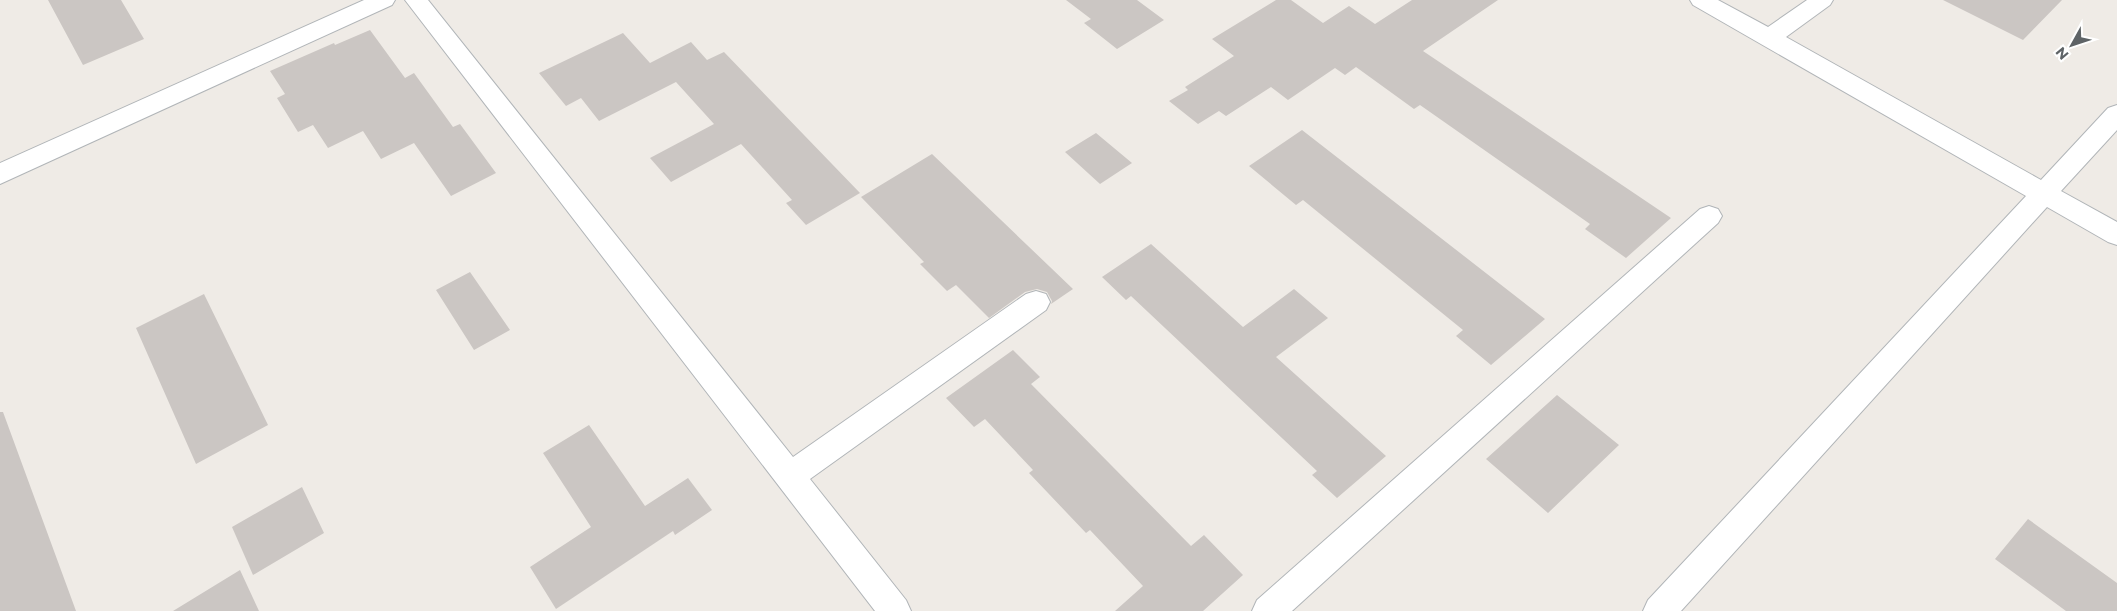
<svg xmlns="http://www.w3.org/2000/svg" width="2117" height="611" viewBox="0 0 2117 611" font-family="Montserrat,sans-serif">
<rect width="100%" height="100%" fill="#efebe6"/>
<path fill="#cbc6c3" d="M 48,0 L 121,0 L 144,39 L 83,65 Z
M 1066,0 L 1137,0 L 1164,20 L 1117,49 L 1084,23 L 1091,19 Z
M 1276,0 L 1291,0 L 1323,23 L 1349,6 L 1375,24 L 1412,0 L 1498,0 L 1423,51 L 1671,218 L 1626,258 L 1585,229 L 1590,224 L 1420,105 L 1414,109 L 1356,67 L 1345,75 L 1335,68 L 1288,100 L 1271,87 L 1226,116 L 1219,111 L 1198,124 L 1169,101 L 1188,90 L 1185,87 L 1234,56 L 1212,39 Z
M 1943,0 L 2062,0 L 2023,40 Z
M 370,30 L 405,78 L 414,73 L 453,127 L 460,124 L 496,173 L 451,196 L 414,143 L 381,159 L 363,131 L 328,148 L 313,125 L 298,132 L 277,98 L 285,94 L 270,71 L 334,43 L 335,45 Z
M 623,33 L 650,63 L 691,42 L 707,60 L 724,52 L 860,193 L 806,225 L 786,203 L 792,200 L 741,144 L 671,182 L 650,158 L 714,124 L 676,82 L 599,121 L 581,98 L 566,106 L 539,73 Z
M 1302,130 L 1545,319 L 1491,365 L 1456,336 L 1463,330 L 1303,200 L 1296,205 L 1249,166 Z
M 1096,133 L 1132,163 L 1100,184 L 1065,152 Z
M 932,154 L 1073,289 L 1051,304 L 1052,301 L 1047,292 L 1037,289 L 1025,292 L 989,318 L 956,285 L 947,291 L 920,264 L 924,262 L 861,197 Z
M 1151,244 L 1243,327 L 1294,289 L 1328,318 L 1276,357 L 1386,456 L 1337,498 L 1312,475 L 1317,471 L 1131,296 L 1126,300 L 1102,277 Z
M 470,272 L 510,330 L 474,350 L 436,290 Z
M 204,294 L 268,425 L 196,464 L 136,328 Z
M 1013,350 L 1040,377 L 1031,384 L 1191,546 L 1204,535 L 1243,575 L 1203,611 L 1115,611 L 1143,586 L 1090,530 L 1086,533 L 1029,473 L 1033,470 L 985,419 L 974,427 L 946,398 Z
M 1557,395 L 1619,445 L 1548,513 L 1486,459 Z
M 0,412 L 3,412 L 76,611 L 0,611 Z
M 589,425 L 645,506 L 688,478 L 712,510 L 675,535 L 673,531 L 556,609 L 530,567 L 591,527 L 543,453 Z
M 302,487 L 324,533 L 253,575 L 232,527 Z
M 2028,519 L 2117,583 L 2117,611 L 2066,611 L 1995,559 Z
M 240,570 L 259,611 L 173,611 Z"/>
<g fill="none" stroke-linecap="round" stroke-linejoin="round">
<defs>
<path id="minor" d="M 364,0 L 395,0 L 392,5 L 0,184 L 0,163 Z
M 405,0 L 428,0 L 793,457 L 1026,294 L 1036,291 L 1046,294 L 1050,302 L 1046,310 L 810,479 L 906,600 L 911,611 L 875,611 Z
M 1690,0 L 1718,0 L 1768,27 L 1807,0 L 1833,0 L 1830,5 L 1786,37 L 2041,180 L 2108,108 L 2117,105 L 2117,130 L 2061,191 L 2117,222 L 2117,245 L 2108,242 L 2047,207 L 1681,611 L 1643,611 L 1648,600 L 2026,196 L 1693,5 Z
M 1709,206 L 1718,209 L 1722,216 L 1718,223 L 1292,611 L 1252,611 L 1257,600 L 1700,209 Z"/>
</defs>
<use href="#minor" stroke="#b1b5b8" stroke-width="2"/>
<use href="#minor" fill="#fff" fill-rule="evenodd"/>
</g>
<g transform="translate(2072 45) rotate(230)" stroke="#ffffff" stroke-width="4" paint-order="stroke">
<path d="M0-4L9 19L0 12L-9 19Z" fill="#5e6366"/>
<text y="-8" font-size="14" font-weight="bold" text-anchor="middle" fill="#5e6366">N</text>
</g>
</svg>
